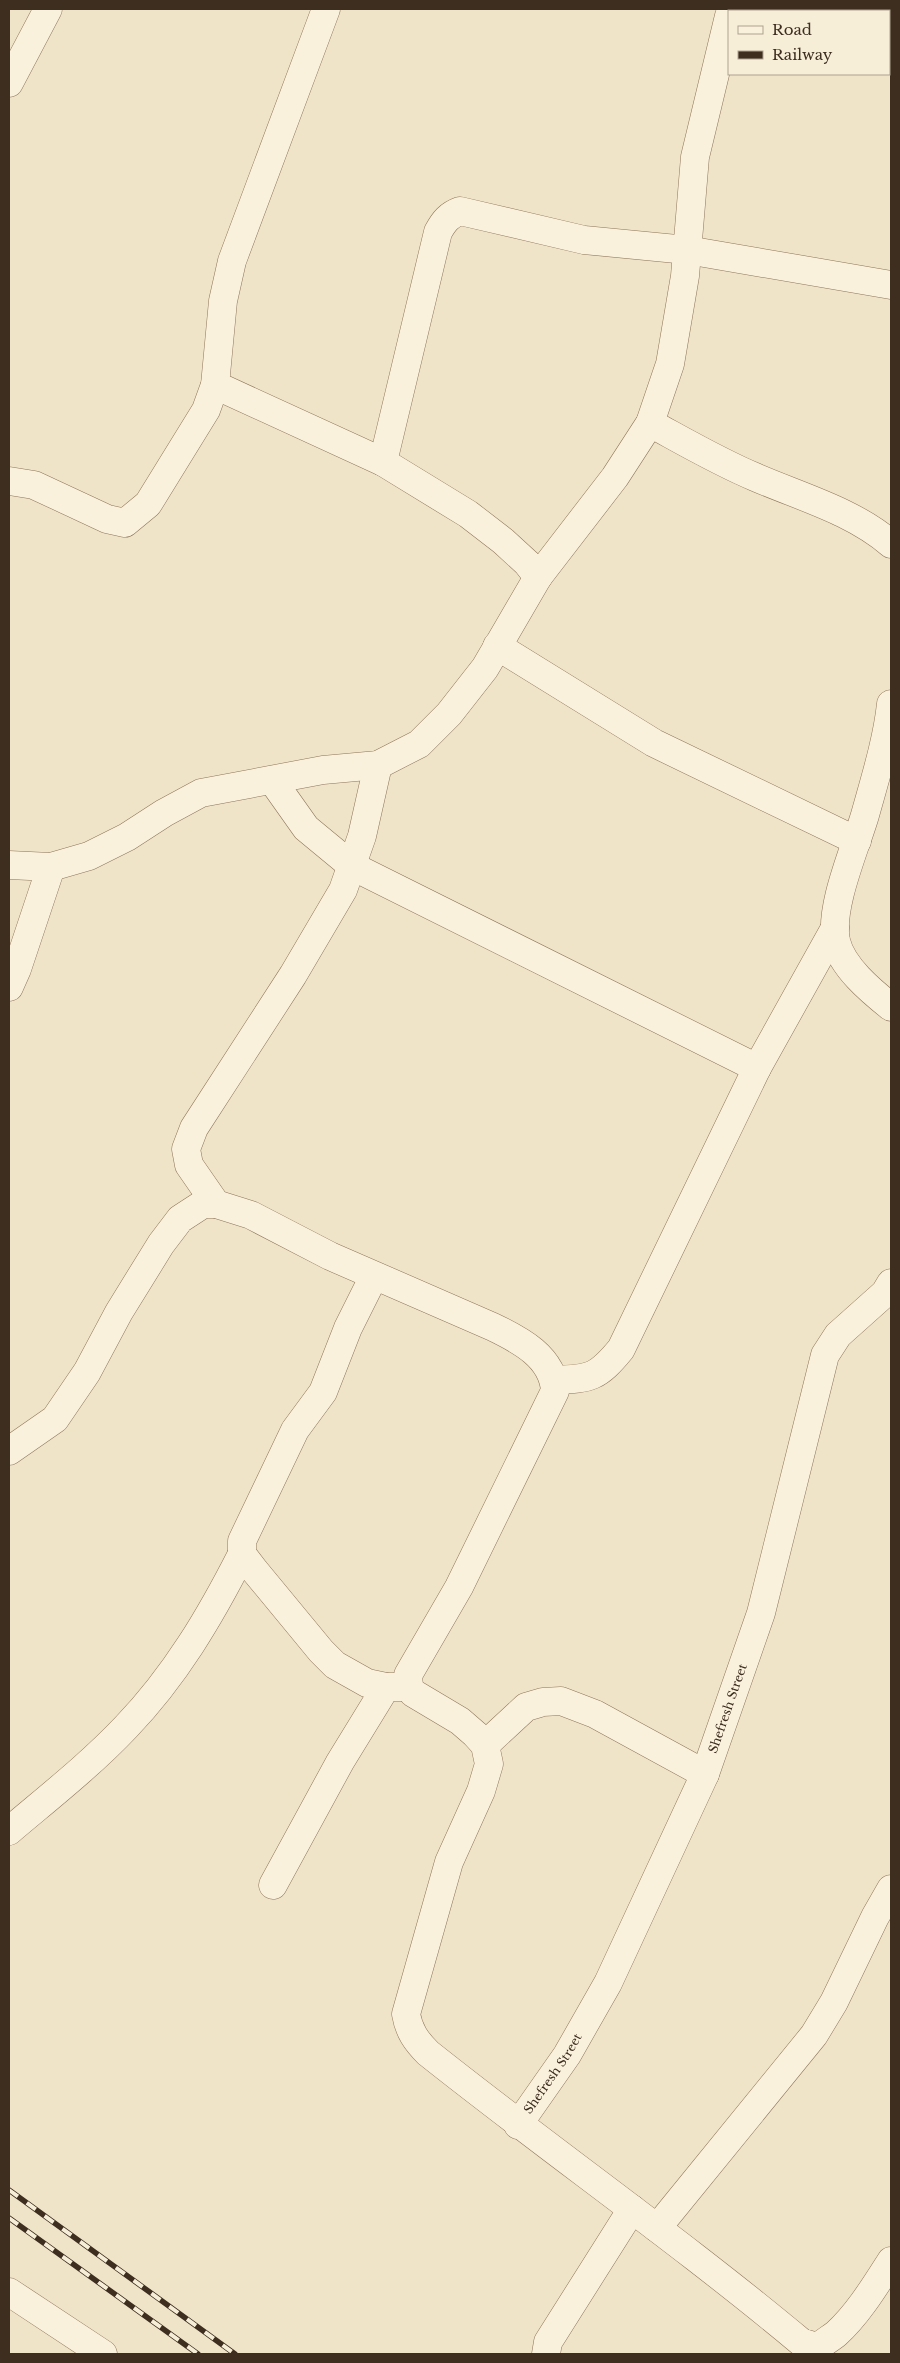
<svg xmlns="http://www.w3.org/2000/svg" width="900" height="2363" viewBox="0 0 900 2363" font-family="'Libre Baskerville',serif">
<rect width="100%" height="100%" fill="#f0e4c8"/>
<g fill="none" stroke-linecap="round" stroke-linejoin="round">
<defs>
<g id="street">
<path d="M 828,9 L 835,11"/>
<path d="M 889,29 L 891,30"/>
<path d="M 9,83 L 48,9"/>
<path d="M 215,385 L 383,462 L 468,514 L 503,541 L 527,563 L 538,577"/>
<path d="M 650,423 C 685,442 719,462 755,477 C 801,497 853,511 891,544"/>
<path d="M 383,462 L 438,232 C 444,221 449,215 460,211 L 584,240 L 687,250 L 891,285"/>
<path d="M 9,481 L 34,485 L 107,519 L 125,523 L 148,504 L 206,410 L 215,385 L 223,301 L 232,261 L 326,9"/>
<path d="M 497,646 L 654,743 L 857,841"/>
<path d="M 891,704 C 887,741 875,779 865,815 C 855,849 829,907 836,941 C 842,967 871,991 891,1007"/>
<path d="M 272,780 L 306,828 L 352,866 L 757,1068"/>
<path d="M 9,865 L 51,867 L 89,856 L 127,837 L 164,813 L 201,793 L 323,770 L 378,765 L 419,744 L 449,714 L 485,668 L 538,577 L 615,477 L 650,423 L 670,364 L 685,276 L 695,157 L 729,16"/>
<path d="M 9,987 L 17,969 L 51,867"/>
<path d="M 216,1204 L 189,1165 L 186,1149 L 194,1128 L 293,975 L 343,890 L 362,836 L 378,765"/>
<path d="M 374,1276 L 348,1328 L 323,1392 L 295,1430 L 242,1541 L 242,1554 L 255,1571 L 321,1651 L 335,1665 L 367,1683 L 386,1687 L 409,1687"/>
<path d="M 555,1380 C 591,1379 598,1377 621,1349 L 757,1068 L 835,928"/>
<path d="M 9,1451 L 55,1419 L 87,1372 L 119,1312 L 161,1244 L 180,1219 L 203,1204 L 216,1204 L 251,1215 L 330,1256 L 493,1327 C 520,1340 553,1357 555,1391 L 459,1587 L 408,1675 L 409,1687 L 413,1693 L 460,1721 L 475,1734 L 485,1745 L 489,1764 L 481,1791 L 449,1862 L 406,2014 C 409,2031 416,2041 428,2053 C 551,2151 680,2241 801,2342 L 817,2347"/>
<path d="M 485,1745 L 526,1707 L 543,1702 L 561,1701 L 595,1714 L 705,1774"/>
<path d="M 9,1831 C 49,1797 90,1765 126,1727 C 175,1676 210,1617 242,1554"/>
<path d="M 273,1885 L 340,1762 L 386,1687"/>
<path id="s1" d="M 518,2125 L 567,2055 L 608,1983 L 705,1774 L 761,1613 L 825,1355 L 838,1335 L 885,1293 L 891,1283"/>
<path d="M 657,2228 L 814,2035 L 834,2002 L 875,1917 L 891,1889"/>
<path d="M 9,2292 L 103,2354"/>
<path d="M 546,2354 L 548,2342 L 632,2209"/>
<path d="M 812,2354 C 818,2345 827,2341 836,2334 C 858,2314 875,2286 891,2261"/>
</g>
</defs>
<use href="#street" stroke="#8d765c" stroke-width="29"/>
<use href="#street" stroke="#faf1dc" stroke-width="28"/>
<defs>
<path id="rail" d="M 9,2190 L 235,2354
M 9,2218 L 198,2354"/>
</defs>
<use href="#rail" stroke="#3d2e20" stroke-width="5.5"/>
<use href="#rail" stroke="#f7eed8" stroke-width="4" stroke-dasharray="11" stroke-linecap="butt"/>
</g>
<g text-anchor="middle" stroke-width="4" stroke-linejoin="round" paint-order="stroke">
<g font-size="12" fill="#3d2e20" stroke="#f7eed8">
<text dy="4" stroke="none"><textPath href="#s1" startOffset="468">Shefresh Street</textPath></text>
<text dy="4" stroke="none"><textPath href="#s1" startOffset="62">Shefresh Street</textPath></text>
</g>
</g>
<rect width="900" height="2363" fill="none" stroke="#3d2e20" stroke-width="20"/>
<rect x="728" y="10" width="162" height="65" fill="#f7eed8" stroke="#ada18e"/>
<rect x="738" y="26" width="25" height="8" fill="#faf1dc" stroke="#ada18e"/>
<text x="772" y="35" font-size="15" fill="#3d2e20">Road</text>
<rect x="738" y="51" width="25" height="8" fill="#3d2e20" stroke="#ada18e"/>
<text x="772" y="60" font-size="15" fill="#3d2e20">Railway</text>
</svg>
